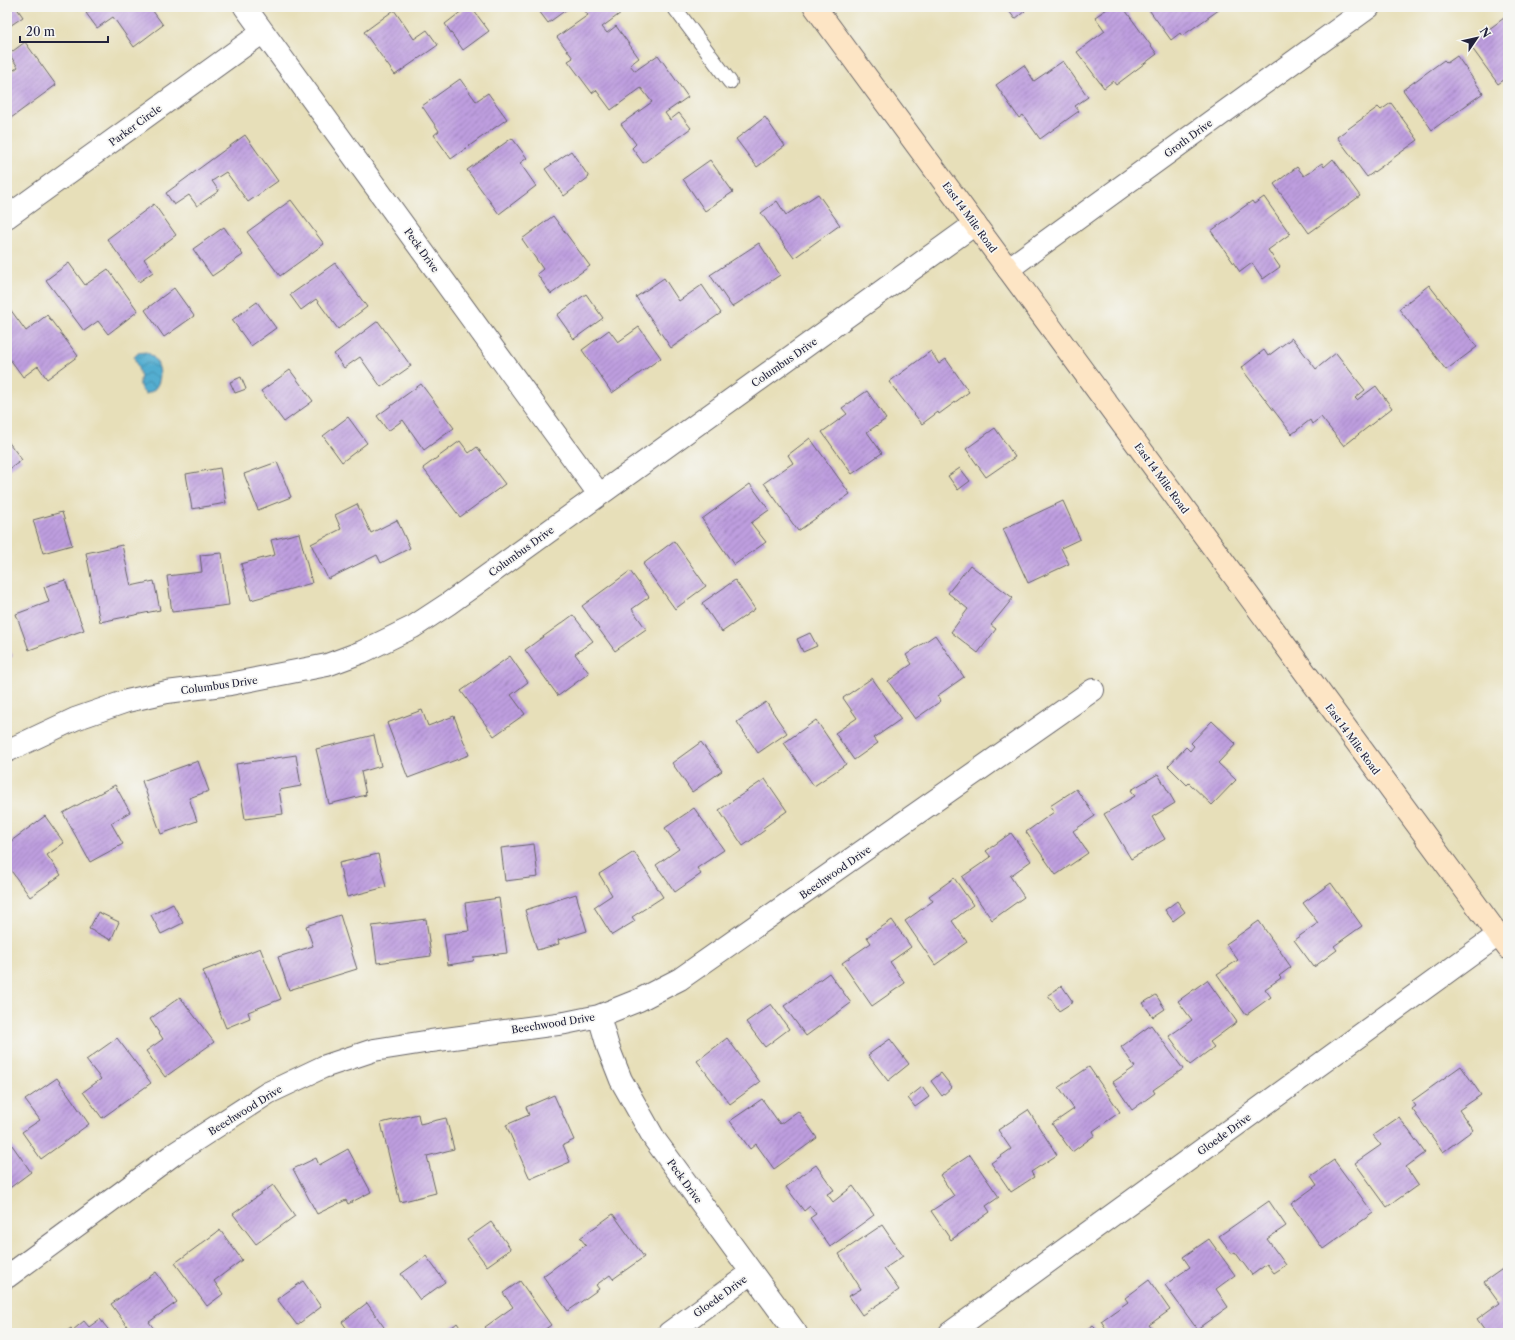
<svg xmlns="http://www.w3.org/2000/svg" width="1515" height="1340" viewBox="0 0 1515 1340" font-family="'Libre Caslon Text',serif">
<defs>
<pattern id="water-waves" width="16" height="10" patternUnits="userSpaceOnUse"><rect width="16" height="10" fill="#52add0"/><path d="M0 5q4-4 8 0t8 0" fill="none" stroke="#448caa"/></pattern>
<pattern id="building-hatch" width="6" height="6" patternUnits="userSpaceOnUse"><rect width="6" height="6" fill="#be9edf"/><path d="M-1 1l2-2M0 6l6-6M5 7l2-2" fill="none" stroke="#9a80b6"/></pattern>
</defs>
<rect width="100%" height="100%" fill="#f6f6f2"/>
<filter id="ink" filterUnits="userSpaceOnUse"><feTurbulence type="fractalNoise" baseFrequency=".025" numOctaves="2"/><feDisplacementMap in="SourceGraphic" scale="8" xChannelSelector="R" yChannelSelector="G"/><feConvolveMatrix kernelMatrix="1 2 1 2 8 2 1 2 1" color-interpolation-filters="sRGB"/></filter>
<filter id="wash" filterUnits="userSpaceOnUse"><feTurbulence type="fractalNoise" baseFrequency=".012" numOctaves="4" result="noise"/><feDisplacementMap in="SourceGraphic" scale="16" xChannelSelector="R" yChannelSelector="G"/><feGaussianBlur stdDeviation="0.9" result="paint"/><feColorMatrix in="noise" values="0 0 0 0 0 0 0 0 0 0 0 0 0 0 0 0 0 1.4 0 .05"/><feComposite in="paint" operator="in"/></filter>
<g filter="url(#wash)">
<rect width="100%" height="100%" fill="#e7dfb9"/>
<path fill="url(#water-waves)" stroke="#3a6886" d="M 146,352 C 164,360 165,389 146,394 C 139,389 139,384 141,376 C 138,370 137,364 134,357 L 138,353 Z"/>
<g id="blocks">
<path fill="url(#building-hatch)" d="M 7,7 L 16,7 L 23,17 L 7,28 Z
M 95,7 L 150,7 L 163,25 L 134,47 L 113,17 L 97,28 L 86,13 Z
M 467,7 L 471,7 L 489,31 L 463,50 L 445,24 Z
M 536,7 L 570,7 L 548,23 Z
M 582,7 L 622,7 L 625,10 L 602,27 L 607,33 L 616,26 L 639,58 L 630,65 L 635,71 L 658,55 L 688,97 L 665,113 L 670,120 L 679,113 L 691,128 L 643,163 L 632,148 L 636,144 L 621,124 L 652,102 L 641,88 L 611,110 L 596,90 L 592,93 L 568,61 L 573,58 L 557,37 L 588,15 Z
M 1006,7 L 1022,7 L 1025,11 L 1015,19 Z
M 1110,7 L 1123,7 L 1157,54 L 1116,85 L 1113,81 L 1104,88 L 1077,52 L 1105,31 L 1095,17 Z
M 1147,7 L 1223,7 L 1182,36 L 1180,33 L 1171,40 Z
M 394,10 L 414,39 L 427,30 L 438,45 L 395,75 L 364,32 Z
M 1508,15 L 1508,77 L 1498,84 L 1469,44 Z
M 25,42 L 56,85 L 11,118 L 7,112 L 7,75 L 18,67 L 9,54 Z
M 1457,56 L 1483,93 L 1432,130 L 1403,90 L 1444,60 L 1447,63 Z
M 1063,61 L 1088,97 L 1075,106 L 1079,111 L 1040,139 L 1023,115 L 1019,118 L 996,85 L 1024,65 L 1034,81 Z
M 460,79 L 476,101 L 488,93 L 507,119 L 451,159 L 434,135 L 439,131 L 422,106 Z
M 1391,103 L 1418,140 L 1367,177 L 1337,137 L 1378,107 L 1381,110 Z
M 765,117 L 785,146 L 757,167 L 736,139 Z
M 245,135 L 278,181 L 248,202 L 226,172 L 212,181 L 219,191 L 197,206 L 189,195 L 174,205 L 166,193 Z
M 512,138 L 527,158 L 520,163 L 536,186 L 499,214 L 467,170 Z
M 571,151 L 589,177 L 564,196 L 545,169 Z
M 1333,159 L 1360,196 L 1309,233 L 1274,184 L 1297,167 L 1304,176 L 1322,163 L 1324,167 Z
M 710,160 L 733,192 L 705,211 L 683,179 Z
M 818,194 L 840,225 L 794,258 L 761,213 L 777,201 L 786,215 Z
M 1264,197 L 1290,234 L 1268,250 L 1280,267 L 1263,279 L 1252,263 L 1240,272 L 1211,231 L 1252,201 L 1254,204 Z
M 291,200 L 324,244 L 280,276 L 247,232 Z
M 154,204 L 176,235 L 144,259 L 153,272 L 139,282 L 107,239 Z
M 553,216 L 590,266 L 551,294 L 537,274 L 543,269 L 522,239 Z
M 224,227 L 243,255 L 212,276 L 193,249 Z
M 759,243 L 780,275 L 732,307 L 710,275 Z
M 69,263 L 85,285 L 108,269 L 138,311 L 108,334 L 98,321 L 84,331 L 46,280 Z
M 335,263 L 367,307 L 338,329 L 316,299 L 301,310 L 290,295 Z
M 664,278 L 679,301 L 702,285 L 721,313 L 671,348 L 636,297 Z
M 1429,285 L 1477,347 L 1446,370 L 1399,309 Z
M 174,288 L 194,316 L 164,337 L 145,310 Z
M 586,294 L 603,318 L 574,339 L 557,315 Z
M 257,302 L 276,328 L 251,346 L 232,320 Z
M 10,309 L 26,331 L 47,315 L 78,356 L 47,379 L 38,366 L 23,377 L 7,355 L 7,311 Z
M 378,321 L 411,366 L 381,387 L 360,357 L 344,368 L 334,354 Z
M 639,327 L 661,358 L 612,393 L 582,350 L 609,330 L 618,342 Z
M 1292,338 L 1316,369 L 1336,353 L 1365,390 L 1355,398 L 1357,400 L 1376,386 L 1392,408 L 1344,446 L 1321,417 L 1312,424 L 1310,420 L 1292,434 L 1241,368 L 1264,350 L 1268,356 Z
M 931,351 L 939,364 L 946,359 L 969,392 L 939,414 L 938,412 L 922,424 L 889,382 Z
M 290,370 L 313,401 L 284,422 L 261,391 Z
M 241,377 L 246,389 L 235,393 L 230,382 Z
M 421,384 L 454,428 L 424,450 L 403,420 L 388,431 L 377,416 Z
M 867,391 L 886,419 L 867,432 L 882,453 L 852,474 L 822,432 L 847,414 L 842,408 Z
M 348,417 L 367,443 L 342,462 L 323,436 Z
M 995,428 L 1015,457 L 986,477 L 966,449 Z
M 810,438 L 850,494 L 798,531 L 764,483 L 793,463 L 788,455 Z
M 7,440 L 22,460 L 7,471 Z
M 460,441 L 469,453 L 477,447 L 505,484 L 460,517 L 423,468 Z
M 277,462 L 291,497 L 258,510 L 244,474 Z
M 220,468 L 226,503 L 192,509 L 186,474 Z
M 960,468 L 970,481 L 958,490 L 948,476 Z
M 750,484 L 769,510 L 751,523 L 766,542 L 734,565 L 702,519 Z
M 1063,501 L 1080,539 L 1061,548 L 1069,564 L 1028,583 L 1003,529 Z
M 357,504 L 371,533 L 397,520 L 410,548 L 381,563 L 377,555 L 328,579 L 311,544 L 341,529 L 335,515 Z
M 62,512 L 72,545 L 43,553 L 33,520 Z
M 299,533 L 312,583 L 251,600 L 241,564 L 275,555 L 271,540 Z
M 674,541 L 706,586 L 675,609 L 643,564 Z
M 122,545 L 131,586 L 154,581 L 160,610 L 100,622 L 86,553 Z
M 222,553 L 229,605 L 172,612 L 167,576 L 202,572 L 200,555 Z
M 970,565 L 1013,598 L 991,625 L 996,629 L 978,653 L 951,632 L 968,609 L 948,593 Z
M 630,571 L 649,597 L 632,609 L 646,629 L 615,651 L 582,606 Z
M 65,580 L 84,630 L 29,650 L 16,614 L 49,602 L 44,587 Z
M 735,580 L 755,609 L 722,632 L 702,603 Z
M 573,615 L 593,641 L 575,654 L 589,673 L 558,696 L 525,650 Z
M 810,633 L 817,646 L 803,652 L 797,639 Z
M 935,635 L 964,677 L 937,696 L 941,701 L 915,719 L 888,681 L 912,664 L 906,655 Z
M 7,646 L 13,656 L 7,660 Z
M 510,656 L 528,682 L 511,695 L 525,714 L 494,736 L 461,691 Z
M 872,678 L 901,719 L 874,738 L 878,743 L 854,760 L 835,733 L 857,718 L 843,698 Z
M 766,702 L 787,733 L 758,753 L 737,722 Z
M 422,710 L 428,726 L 454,716 L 469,755 L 408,778 L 387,723 Z
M 816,720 L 846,764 L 814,786 L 784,743 Z
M 1212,721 L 1236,744 L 1218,763 L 1236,780 L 1212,805 L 1189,783 L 1187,785 L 1168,766 L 1186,747 L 1190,751 L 1194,746 L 1191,743 Z
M 374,735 L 381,766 L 361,772 L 366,795 L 329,804 L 316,749 Z
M 701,742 L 722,771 L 692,792 L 672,763 Z
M 296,755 L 301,786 L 279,790 L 283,814 L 245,819 L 236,764 Z
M 198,761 L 209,791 L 189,798 L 197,821 L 161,834 L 142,781 Z
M 1158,774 L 1175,803 L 1152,817 L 1165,839 L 1131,859 L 1104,814 L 1135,796 L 1131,790 Z
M 765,779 L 787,811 L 763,828 L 765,830 L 743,846 L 719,810 Z
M 115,785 L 130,812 L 111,823 L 123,844 L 90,862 L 63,813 Z
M 1076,789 L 1095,816 L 1073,831 L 1088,853 L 1056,875 L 1026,832 L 1054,812 L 1050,806 Z
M 694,808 L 724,850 L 697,868 L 701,874 L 675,892 L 656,865 L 679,849 L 665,828 Z
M 45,816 L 64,843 L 47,855 L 61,875 L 30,897 L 7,865 L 7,844 Z
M 1011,833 L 1031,861 L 1010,876 L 1024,897 L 992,920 L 962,877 L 991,857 L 986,851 Z
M 534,844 L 538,877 L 505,881 L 501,848 Z
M 634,852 L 663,897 L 632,917 L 635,921 L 612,935 L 594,907 L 612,895 L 599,874 Z
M 378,854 L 386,887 L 347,897 L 339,863 Z
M 954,878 L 973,905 L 952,921 L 967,942 L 935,965 L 905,921 L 933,901 L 929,896 Z
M 1331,883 L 1362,926 L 1334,946 L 1337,950 L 1314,967 L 1294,940 L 1318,923 L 1303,903 Z
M 576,894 L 587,931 L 558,940 L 559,944 L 537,950 L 525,910 Z
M 499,898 L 507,953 L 474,957 L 473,961 L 448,965 L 444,934 L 469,931 L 465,903 Z
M 1177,901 L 1185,912 L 1173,921 L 1165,910 Z
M 173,904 L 183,923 L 161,934 L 151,915 Z
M 98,912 L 119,922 L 111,940 L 89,929 Z
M 340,915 L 357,969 L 289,990 L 278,957 L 313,946 L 306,926 Z
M 426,919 L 431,956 L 377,963 L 372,926 Z
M 892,920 L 911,947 L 890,962 L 905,983 L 872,1006 L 842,963 L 871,943 L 867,937 Z
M 1259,921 L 1291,967 L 1279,976 L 1281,978 L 1265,989 L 1271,997 L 1246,1015 L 1217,974 L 1238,960 L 1226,944 Z
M 260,948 L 281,999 L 248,1012 L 250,1018 L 226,1028 L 203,971 Z
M 829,973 L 851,1003 L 806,1036 L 784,1006 Z
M 1207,980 L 1237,1022 L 1210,1042 L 1214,1047 L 1190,1065 L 1169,1036 L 1192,1020 L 1178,1001 Z
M 1062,986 L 1073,1002 L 1059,1011 L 1048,995 Z
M 1156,995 L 1165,1009 L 1153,1017 L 1143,1003 Z
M 180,997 L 214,1042 L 165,1077 L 146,1051 L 163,1039 L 150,1019 Z
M 771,1004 L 789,1029 L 765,1047 L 746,1022 Z
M 1151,1025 L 1183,1069 L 1153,1090 L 1155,1093 L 1132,1110 L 1113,1082 L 1135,1067 L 1121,1047 Z
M 117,1038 L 151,1083 L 102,1118 L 83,1092 L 101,1079 L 86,1060 Z
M 727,1038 L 760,1082 L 730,1104 L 697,1061 Z
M 890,1039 L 909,1064 L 888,1081 L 868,1055 Z
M 1461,1066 L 1481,1095 L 1459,1110 L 1473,1130 L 1443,1152 L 1412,1109 L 1416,1106 L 1412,1101 Z
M 1089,1067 L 1120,1112 L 1093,1131 L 1095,1135 L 1072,1152 L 1052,1124 L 1074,1109 L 1059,1087 Z
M 941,1073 L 952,1087 L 942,1096 L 931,1081 Z
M 57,1078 L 89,1124 L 41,1159 L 22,1132 L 40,1120 L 25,1100 Z
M 922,1087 L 929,1097 L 915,1107 L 908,1098 Z
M 554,1095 L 574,1140 L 563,1145 L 570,1162 L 530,1179 L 506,1125 L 529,1115 L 526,1107 Z
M 762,1099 L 780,1124 L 798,1111 L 817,1138 L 774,1169 L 756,1144 L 750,1149 L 730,1121 Z
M 1028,1110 L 1057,1155 L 1031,1172 L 1034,1177 L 1011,1192 L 991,1163 L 1011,1149 L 998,1130 Z
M 418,1114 L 420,1124 L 446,1118 L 454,1149 L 427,1156 L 436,1193 L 400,1202 L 381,1123 Z
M 1399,1117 L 1425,1153 L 1406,1167 L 1418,1185 L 1387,1207 L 1355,1163 L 1381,1145 L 1373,1135 Z
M 7,1138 L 31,1172 L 7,1190 Z
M 348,1149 L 371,1192 L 348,1204 L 346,1200 L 317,1214 L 293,1169 L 316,1158 L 319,1165 Z
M 970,1155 L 999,1197 L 986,1206 L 990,1212 L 951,1240 L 931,1211 L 954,1196 L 940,1175 Z
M 1334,1160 L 1373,1213 L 1323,1249 L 1291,1204 L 1317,1185 L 1311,1176 Z
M 816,1165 L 834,1190 L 827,1194 L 833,1202 L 853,1186 L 874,1215 L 830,1247 L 810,1218 L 816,1214 L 810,1206 L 804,1211 L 786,1187 Z
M 273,1185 L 295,1216 L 256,1244 L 233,1214 Z
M 1269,1201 L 1286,1226 L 1267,1239 L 1286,1265 L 1274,1273 L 1267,1264 L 1252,1275 L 1235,1252 L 1232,1254 L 1219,1236 Z
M 613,1214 L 644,1257 L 613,1279 L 610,1275 L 596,1285 L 599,1289 L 568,1311 L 543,1276 L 586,1245 L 580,1238 Z
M 491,1222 L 511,1249 L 487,1266 L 467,1239 Z
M 882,1225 L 903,1256 L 884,1269 L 899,1290 L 862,1315 L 849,1296 L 861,1289 L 839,1254 Z
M 220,1230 L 242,1260 L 214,1281 L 223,1294 L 207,1306 L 175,1263 Z
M 1209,1239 L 1235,1275 L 1216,1289 L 1228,1307 L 1197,1329 L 1165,1285 L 1190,1267 L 1183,1257 Z
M 426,1256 L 445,1282 L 420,1300 L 401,1274 Z
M 1508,1265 L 1508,1333 L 1487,1333 L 1477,1319 L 1499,1303 L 1484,1282 Z
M 156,1272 L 177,1302 L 149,1322 L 157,1333 L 132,1333 L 111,1304 Z
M 1149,1280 L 1170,1310 L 1149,1325 L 1155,1333 L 1109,1333 L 1101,1321 L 1128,1302 L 1125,1298 Z
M 303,1281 L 321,1307 L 297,1325 L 277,1299 Z
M 520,1281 L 551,1325 L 540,1333 L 489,1333 L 485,1327 L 513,1307 L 503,1293 Z
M 367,1303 L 386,1330 L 381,1333 L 350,1333 L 342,1322 Z
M 100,1319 L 111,1333 L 64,1333 L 71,1328 L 73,1330 L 84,1321 L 89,1327 Z
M 457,1323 L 464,1333 L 445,1333 Z
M 1093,1325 L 1098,1333 L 1082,1333 Z"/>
</g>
</g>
<g filter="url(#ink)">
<use href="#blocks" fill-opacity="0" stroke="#676467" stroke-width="1"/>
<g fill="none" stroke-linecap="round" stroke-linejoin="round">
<defs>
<path id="service" d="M 674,7 L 730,82"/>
<path id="minor" d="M 245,7 L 599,494
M 7,217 L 263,32
M 1008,269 L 1369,7
M 7,751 L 75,719 L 127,701 L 167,692 L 230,684 L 327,665 L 362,652 L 413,627 L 448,604 L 975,224
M 599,1016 L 608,1047 L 621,1080 L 655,1140 L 796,1333
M 7,1277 L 174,1154 L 268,1093 L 323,1067 L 374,1050 L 431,1041 L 565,1023 L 599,1016 L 639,1000 L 680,979 L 1093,690
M 669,1333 L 751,1273
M 950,1333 L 1498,935"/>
<path id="secondary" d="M 815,7 L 1508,948"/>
</defs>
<use href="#service" stroke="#676467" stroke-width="16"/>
<use href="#minor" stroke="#676467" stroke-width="24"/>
<use href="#secondary" stroke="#676467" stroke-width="24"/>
<use href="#service" stroke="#fff" stroke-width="14"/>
<use href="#minor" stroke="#fff" stroke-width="22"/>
<use href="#secondary" stroke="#fde5c5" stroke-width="22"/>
</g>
</g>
<g text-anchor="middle" stroke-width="3.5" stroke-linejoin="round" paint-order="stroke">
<g font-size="10" fill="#22223b" stroke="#f6f6f2">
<text transform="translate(135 125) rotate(-36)" y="4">Parker Circle</text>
<text transform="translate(1188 138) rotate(-36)" y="4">Groth Drive</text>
<text transform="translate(970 217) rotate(54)" y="4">East 14 Mile Road</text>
<text transform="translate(422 250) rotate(54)" y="4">Peck Drive</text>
<text transform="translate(784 362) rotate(-35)" y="4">Columbus Drive</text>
<text transform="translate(1162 478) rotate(54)" y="4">East 14 Mile Road</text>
<text transform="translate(521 551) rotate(-36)" y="4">Columbus Drive</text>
<text transform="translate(219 685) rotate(-8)" y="4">Columbus Drive</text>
<text transform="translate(1353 739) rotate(54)" y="4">East 14 Mile Road</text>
<text transform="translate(835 872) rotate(-35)" y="4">Beechwood Drive</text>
<text transform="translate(553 1023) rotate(-9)" y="4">Beechwood Drive</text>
<text transform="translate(245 1110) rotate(-32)" y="4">Beechwood Drive</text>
<text transform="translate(1224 1134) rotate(-36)" y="4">Gloede Drive</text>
<text transform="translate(685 1181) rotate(54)" y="4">Peck Drive</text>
<text transform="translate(720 1296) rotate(-36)" y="4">Gloede Drive</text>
</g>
</g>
<rect width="1515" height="1340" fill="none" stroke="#f6f6f2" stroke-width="24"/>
<g transform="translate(1477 38) rotate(56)" stroke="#f6f6f2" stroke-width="3" paint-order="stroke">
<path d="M0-3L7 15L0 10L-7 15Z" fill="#22223b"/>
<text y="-6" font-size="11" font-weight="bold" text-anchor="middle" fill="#22223b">N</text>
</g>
<path d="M20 36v6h88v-6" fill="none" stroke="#22223b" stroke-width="2"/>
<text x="26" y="36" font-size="12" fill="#22223b" stroke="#f6f6f2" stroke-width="3" paint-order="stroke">20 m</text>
</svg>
